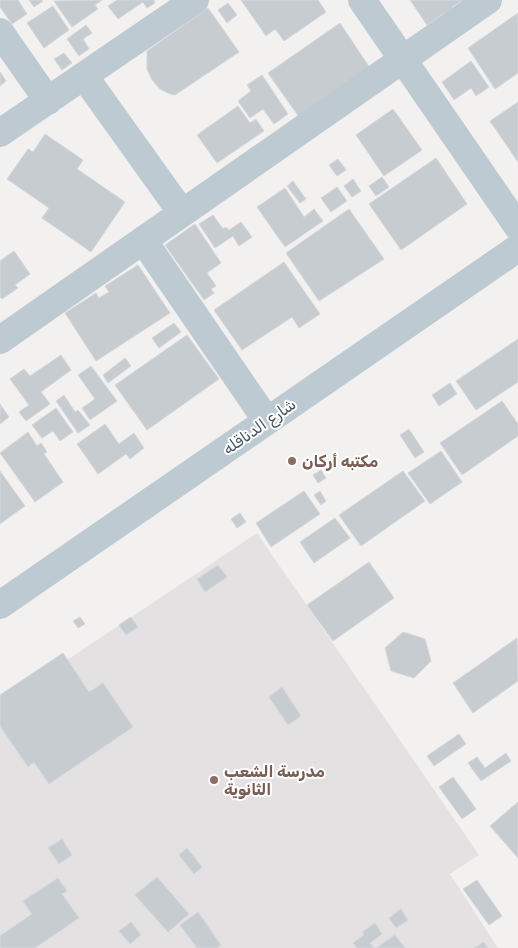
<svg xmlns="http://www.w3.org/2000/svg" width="518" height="948" viewBox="0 0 518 948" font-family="Rubik,'Noto Naskh Arabic',sans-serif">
<rect width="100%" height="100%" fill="#f3f0f0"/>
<path fill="#e4e1e3" d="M 257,533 L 479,855 L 450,874 L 498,948 L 0,948 L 0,705 Z"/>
<path fill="#c7ccd0" stroke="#d4d7dc" d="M 0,0 L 18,0 L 27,14 L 12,24 L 0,7 Z
M 29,0 L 42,0 L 43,1 L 34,7 Z
M 102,0 L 95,5 L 98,9 L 72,27 L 54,1 Z
M 117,0 L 154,0 L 155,3 L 147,8 L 143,2 L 118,19 L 108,6 Z
M 241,0 L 318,0 L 326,12 L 284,41 L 275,29 L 266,36 Z
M 410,0 L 463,0 L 452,7 L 454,10 L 446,16 L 444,13 L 427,25 Z
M 228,3 L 237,15 L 227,23 L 218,10 Z
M 53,6 L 69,30 L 44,48 L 27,23 Z
M 208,8 L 239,52 L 175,95 L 170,94 L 160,89 L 152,80 L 147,69 L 147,51 Z
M 518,13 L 518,73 L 495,89 L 468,48 Z
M 340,23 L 370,68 L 299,117 L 268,73 Z
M 86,25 L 92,33 L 83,39 L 89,49 L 79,56 L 67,39 Z
M 64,53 L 72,63 L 62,70 L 54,59 Z
M 471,61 L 489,87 L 476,96 L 471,88 L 454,100 L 442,82 Z
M 0,72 L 6,81 L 0,86 Z
M 262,75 L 288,114 L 274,124 L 263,109 L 250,118 L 238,101 L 251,91 L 247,85 Z
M 518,102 L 518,162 L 490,121 Z
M 238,106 L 250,123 L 256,119 L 264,131 L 217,163 L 197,135 Z
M 393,109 L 422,150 L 384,176 L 356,135 Z
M 45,134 L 83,160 L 77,169 L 125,202 L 91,252 L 42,218 L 49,208 L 7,179 L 28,149 L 33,152 Z
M 436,158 L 467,204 L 401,250 L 369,204 Z
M 338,159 L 346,170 L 337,176 L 329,165 Z
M 382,177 L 389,187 L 376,196 L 369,186 Z
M 353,179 L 361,191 L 352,197 L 344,186 Z
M 293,181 L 306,199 L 300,203 L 287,186 Z
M 337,187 L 347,201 L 331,212 L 321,198 Z
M 285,188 L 304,217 L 314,209 L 323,221 L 285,247 L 257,207 Z
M 349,209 L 384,259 L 319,301 L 286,253 Z
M 213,215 L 223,229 L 226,227 L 229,230 L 241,222 L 252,237 L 239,246 L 233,236 L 215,248 L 199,224 Z
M 195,224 L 221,263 L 207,273 L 216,286 L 211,289 L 214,293 L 204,300 L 165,245 Z
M 14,251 L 30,274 L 15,285 L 18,288 L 2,299 L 0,297 L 0,261 Z
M 284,262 L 320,314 L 299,328 L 292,317 L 242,350 L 214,310 Z
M 138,265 L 170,313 L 96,361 L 65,313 L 96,293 L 99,298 L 109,292 L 105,286 Z
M 174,323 L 181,332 L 159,348 L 152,338 Z
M 187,335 L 219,379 L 147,430 L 115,385 Z
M 518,339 L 518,382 L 476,410 L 456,381 Z
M 61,355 L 71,370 L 41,392 L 50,404 L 26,421 L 19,412 L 29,405 L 10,379 L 24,369 L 30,376 Z
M 125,358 L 131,366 L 108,383 L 103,375 Z
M 91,366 L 117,401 L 90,420 L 82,408 L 95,399 L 78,375 Z
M 450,383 L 457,394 L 439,406 L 432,395 Z
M 64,395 L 75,412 L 78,410 L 90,425 L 78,433 L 56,401 Z
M 502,401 L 518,424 L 518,436 L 462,475 L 440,443 Z
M 0,404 L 9,417 L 0,424 Z
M 56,408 L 73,432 L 60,441 L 53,431 L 42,438 L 32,425 Z
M 105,424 L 119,444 L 134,433 L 144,448 L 130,459 L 126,454 L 98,474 L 77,444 Z
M 409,429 L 424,452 L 415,458 L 400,435 Z
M 28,432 L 37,446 L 41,443 L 47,452 L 44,454 L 63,482 L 35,502 L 0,453 Z
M 441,451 L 462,482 L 430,504 L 408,473 Z
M 321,470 L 326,478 L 318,483 L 313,475 Z
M 0,471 L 25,506 L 0,524 Z
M 403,471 L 425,501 L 361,546 L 339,515 Z
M 304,491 L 320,514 L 271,547 L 256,523 Z
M 320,491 L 326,501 L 321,505 L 314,495 Z
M 240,513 L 246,522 L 237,528 L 231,519 Z
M 335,518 L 350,538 L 314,563 L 300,542 Z
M 369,562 L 394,598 L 333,641 L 307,605 Z
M 218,565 L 227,577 L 205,592 L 197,579 Z
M 80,617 L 85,624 L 78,628 L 73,621 Z
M 131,617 L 138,627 L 126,635 L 119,625 Z
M 403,632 L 425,639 L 431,661 L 414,678 L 391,671 L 385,648 Z
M 517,638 L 518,681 L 473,713 L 453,683 Z
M 63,653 L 89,692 L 103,683 L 133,727 L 49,784 L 34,762 L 28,767 L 0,726 L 0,695 Z
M 282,687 L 301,716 L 288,725 L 269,697 Z
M 459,734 L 466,744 L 434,766 L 427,756 Z
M 506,753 L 511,761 L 481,781 L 468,763 L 477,757 L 485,768 Z
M 453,777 L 476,809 L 462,819 L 439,787 Z
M 518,802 L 518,858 L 490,826 Z
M 62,839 L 72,855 L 59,864 L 48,848 Z
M 187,848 L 202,867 L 194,874 L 179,855 Z
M 157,877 L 189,914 L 168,932 L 135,895 Z
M 58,878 L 67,891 L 62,894 L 79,918 L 35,948 L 0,948 L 0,936 L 32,914 L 23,901 Z
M 477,880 L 502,916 L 489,925 L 463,889 Z
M 401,909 L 408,920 L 396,928 L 389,918 Z
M 198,912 L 221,945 L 217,948 L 197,948 L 180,925 Z
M 131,922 L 141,935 L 130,944 L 119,931 Z
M 375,923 L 382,934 L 370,943 L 374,948 L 357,948 L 353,943 L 364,935 L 362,932 Z
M 395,935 L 405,948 L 376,948 Z
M 484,942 L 488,948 L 474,948 Z"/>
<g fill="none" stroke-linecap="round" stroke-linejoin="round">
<path stroke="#bdcad1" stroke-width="28" d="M 362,0 L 518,227
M 0,32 L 48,101
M 84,76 L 182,213
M 0,133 L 195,0
M 143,240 L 267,421
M 0,340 L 488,0
M 0,605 L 518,248"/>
</g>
<g fill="#8d6e63" stroke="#fff" stroke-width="2">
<circle cx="292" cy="461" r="5"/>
<circle cx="214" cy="780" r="5"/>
</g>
<g text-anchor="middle" stroke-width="4" stroke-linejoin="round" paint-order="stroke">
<g font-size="16" fill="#465760" stroke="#fff">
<text transform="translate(259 426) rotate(-35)" y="6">شارع الدناقله</text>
</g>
<g font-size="16" font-weight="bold" fill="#785e54" stroke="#fff" text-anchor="start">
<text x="302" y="467">مكتبه أركان</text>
<text x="224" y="777">مدرسة الشعب<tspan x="224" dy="18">الثانوية</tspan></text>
</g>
</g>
</svg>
